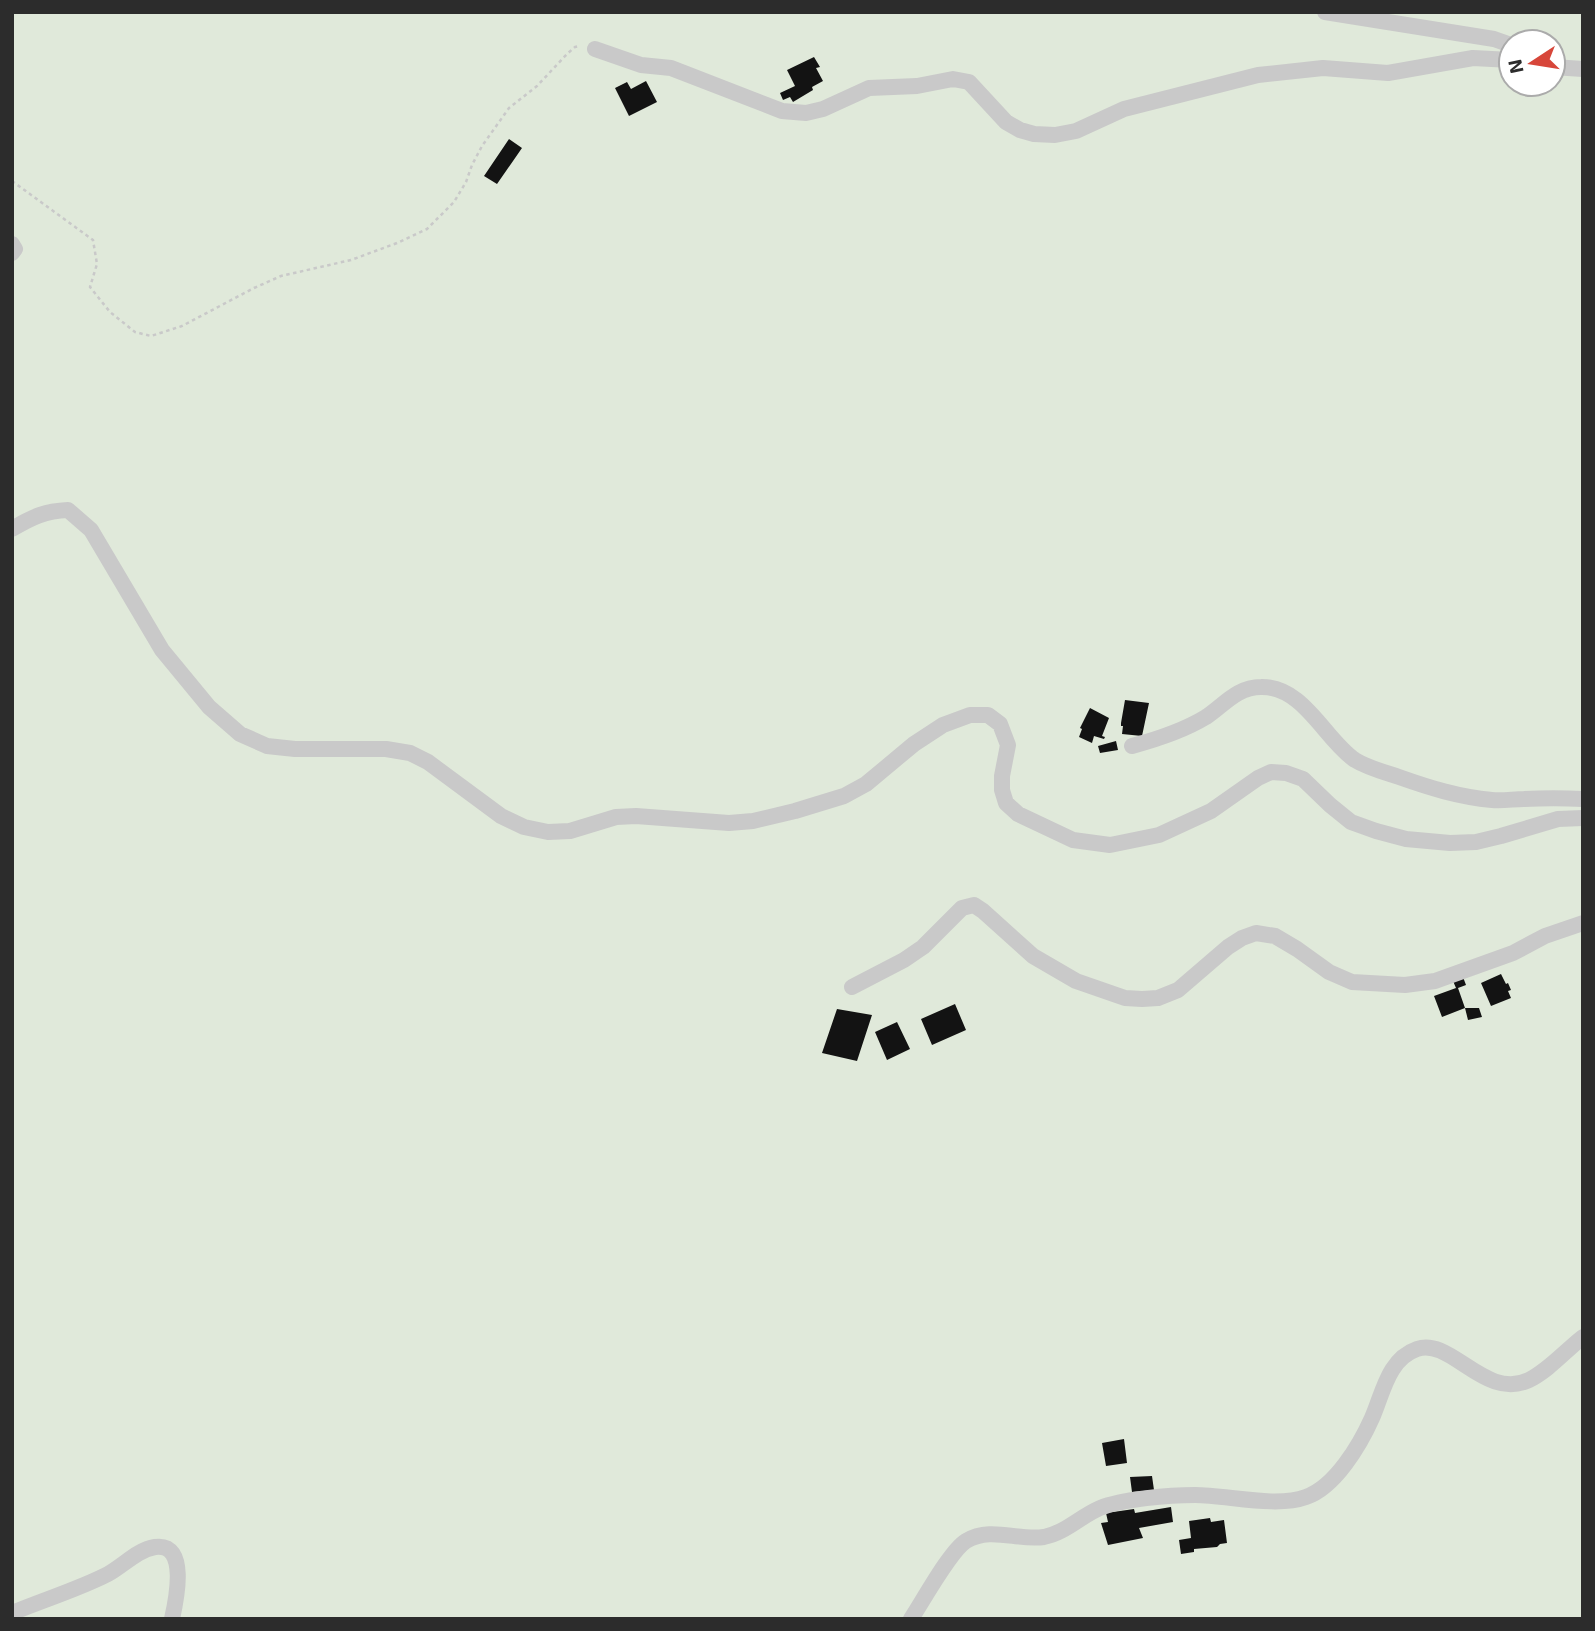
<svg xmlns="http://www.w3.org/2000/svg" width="1595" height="1631" viewBox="0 0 1595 1631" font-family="'Exo 2',sans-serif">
<rect width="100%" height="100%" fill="#fff"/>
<path fill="#e0e9da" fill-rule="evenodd" d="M 12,12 L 1583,12 L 1583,1619 L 12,1619 ZM 1511,42 L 1553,42 L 1553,84 L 1511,84 Z"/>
<path fill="#131313" d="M 814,57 L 820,67 L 816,68 L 823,81 L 812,87 L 813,90 L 793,102 L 790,97 L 783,100 L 780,93 L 795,86 L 787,70 Z
M 646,81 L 657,102 L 629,116 L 615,88 L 627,82 L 631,89 Z
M 509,139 L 522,148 L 497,184 L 484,176 Z
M 1125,700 L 1149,703 L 1142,736 L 1122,734 L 1123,726 L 1121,726 L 1121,723 Z
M 1090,708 L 1109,718 L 1102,736 L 1105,737 L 1104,739 L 1094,736 L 1092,743 L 1079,737 L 1082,729 L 1080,728 Z
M 1116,741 L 1118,750 L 1100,753 L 1098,746 Z
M 1501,974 L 1506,984 L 1508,983 L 1511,990 L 1508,991 L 1511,998 L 1491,1006 L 1481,983 Z
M 1463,977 L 1466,985 L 1458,988 L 1465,1008 L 1479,1008 L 1482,1017 L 1468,1020 L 1465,1008 L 1442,1017 L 1434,996 L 1456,988 L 1453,981 Z
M 955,1004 L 966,1030 L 932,1045 L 921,1019 Z
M 837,1009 L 872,1015 L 857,1061 L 822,1053 Z
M 897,1022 L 910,1049 L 887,1060 L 875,1032 Z
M 1124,1439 L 1127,1463 L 1106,1466 L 1102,1443 Z
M 1152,1476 L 1154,1490 L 1132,1492 L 1130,1477 Z
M 1171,1507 L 1173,1522 L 1139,1528 L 1143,1538 L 1108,1545 L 1101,1523 L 1108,1522 L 1106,1513 L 1134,1509 L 1135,1513 Z
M 1210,1518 L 1211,1522 L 1224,1520 L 1227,1543 L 1220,1544 L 1217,1547 L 1194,1549 L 1194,1552 L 1181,1554 L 1179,1540 L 1191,1538 L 1189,1521 Z"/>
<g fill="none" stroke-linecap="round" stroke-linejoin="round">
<path stroke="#c9c9c9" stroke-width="2.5" stroke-dasharray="3.5 3.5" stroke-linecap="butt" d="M 12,181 L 93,240 L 97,264 L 90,287 L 110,312 L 135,332 L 151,336 L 182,326 L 254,288 L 281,276 L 351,260 L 397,243 L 427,229 L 454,202 L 466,182 L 472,165 L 482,146 L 509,108 L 537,86 L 567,54 L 575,47 L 579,46"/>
<path stroke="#c9c9c9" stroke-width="16" d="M 1325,12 L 1494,39 L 1511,45
M 595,49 L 641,65 L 671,68 L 782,111 L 806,113 L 823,109 L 869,88 L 917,86 L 953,79 L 969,82 L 1006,122 L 1020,130 L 1034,134 L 1055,135 L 1076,131 L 1124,109 L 1258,75 L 1323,68 L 1388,73 L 1473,58 L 1511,60
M 1553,67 L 1583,69
M 12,244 L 15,249 L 12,253
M 12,529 C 32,517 45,511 68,510 L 91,530 L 162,650 L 209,707 L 240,734 L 267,746 L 295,749 L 386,749 L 410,753 L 428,762 L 501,816 L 524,827 L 548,832 L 570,831 L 616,817 L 636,816 L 729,823 L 753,821 L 795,811 L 844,796 L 866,784 L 914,744 L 943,725 L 970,715 L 988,715 L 1000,724 L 1008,745 L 1002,776 L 1002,790 L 1006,803 L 1018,814 L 1073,840 L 1110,845 L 1159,835 L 1211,811 L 1258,778 L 1271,772 L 1286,773 L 1303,779 L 1330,805 L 1351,822 L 1376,831 L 1406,839 L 1450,843 L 1476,842 L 1501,836 L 1558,819 L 1583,818
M 1132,746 C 1158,739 1183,731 1206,717 C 1224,705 1237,687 1261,687 C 1304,686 1325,740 1355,760 C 1368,768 1384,772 1399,777 C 1430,788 1459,797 1492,800 C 1503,801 1514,799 1524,799 C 1544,798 1563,798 1583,799
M 852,987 L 904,960 L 923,947 L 962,908 L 974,905 L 983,911 L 1033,956 L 1076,981 L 1125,998 L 1142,999 L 1158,998 L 1178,990 L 1228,947 L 1242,938 L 1256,933 L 1275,936 L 1297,949 L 1329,972 L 1352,982 L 1405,985 L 1435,981 L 1513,953 L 1545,936 L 1583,923
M 12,1613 C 43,1600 79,1589 108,1574 C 123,1566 137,1550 155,1547 C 189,1542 176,1601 172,1619
M 911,1619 C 923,1601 950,1551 966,1541 C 991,1526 1017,1541 1044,1537 C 1065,1533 1081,1516 1100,1508 C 1122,1499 1170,1495 1195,1495 C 1227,1495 1276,1508 1306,1497 C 1335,1487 1360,1445 1372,1418 C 1383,1393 1388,1359 1417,1349 C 1451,1337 1485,1401 1529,1380 C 1549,1370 1565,1351 1583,1337"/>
</g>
<rect width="1595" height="1631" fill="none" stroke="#2c2c2c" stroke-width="28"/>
<g transform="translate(1532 63) rotate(258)"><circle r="33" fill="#ffffff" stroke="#ababab" stroke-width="2"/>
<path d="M0-5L12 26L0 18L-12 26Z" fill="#d7463a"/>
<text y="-10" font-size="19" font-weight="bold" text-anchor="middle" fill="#2c2c2c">N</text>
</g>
</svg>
